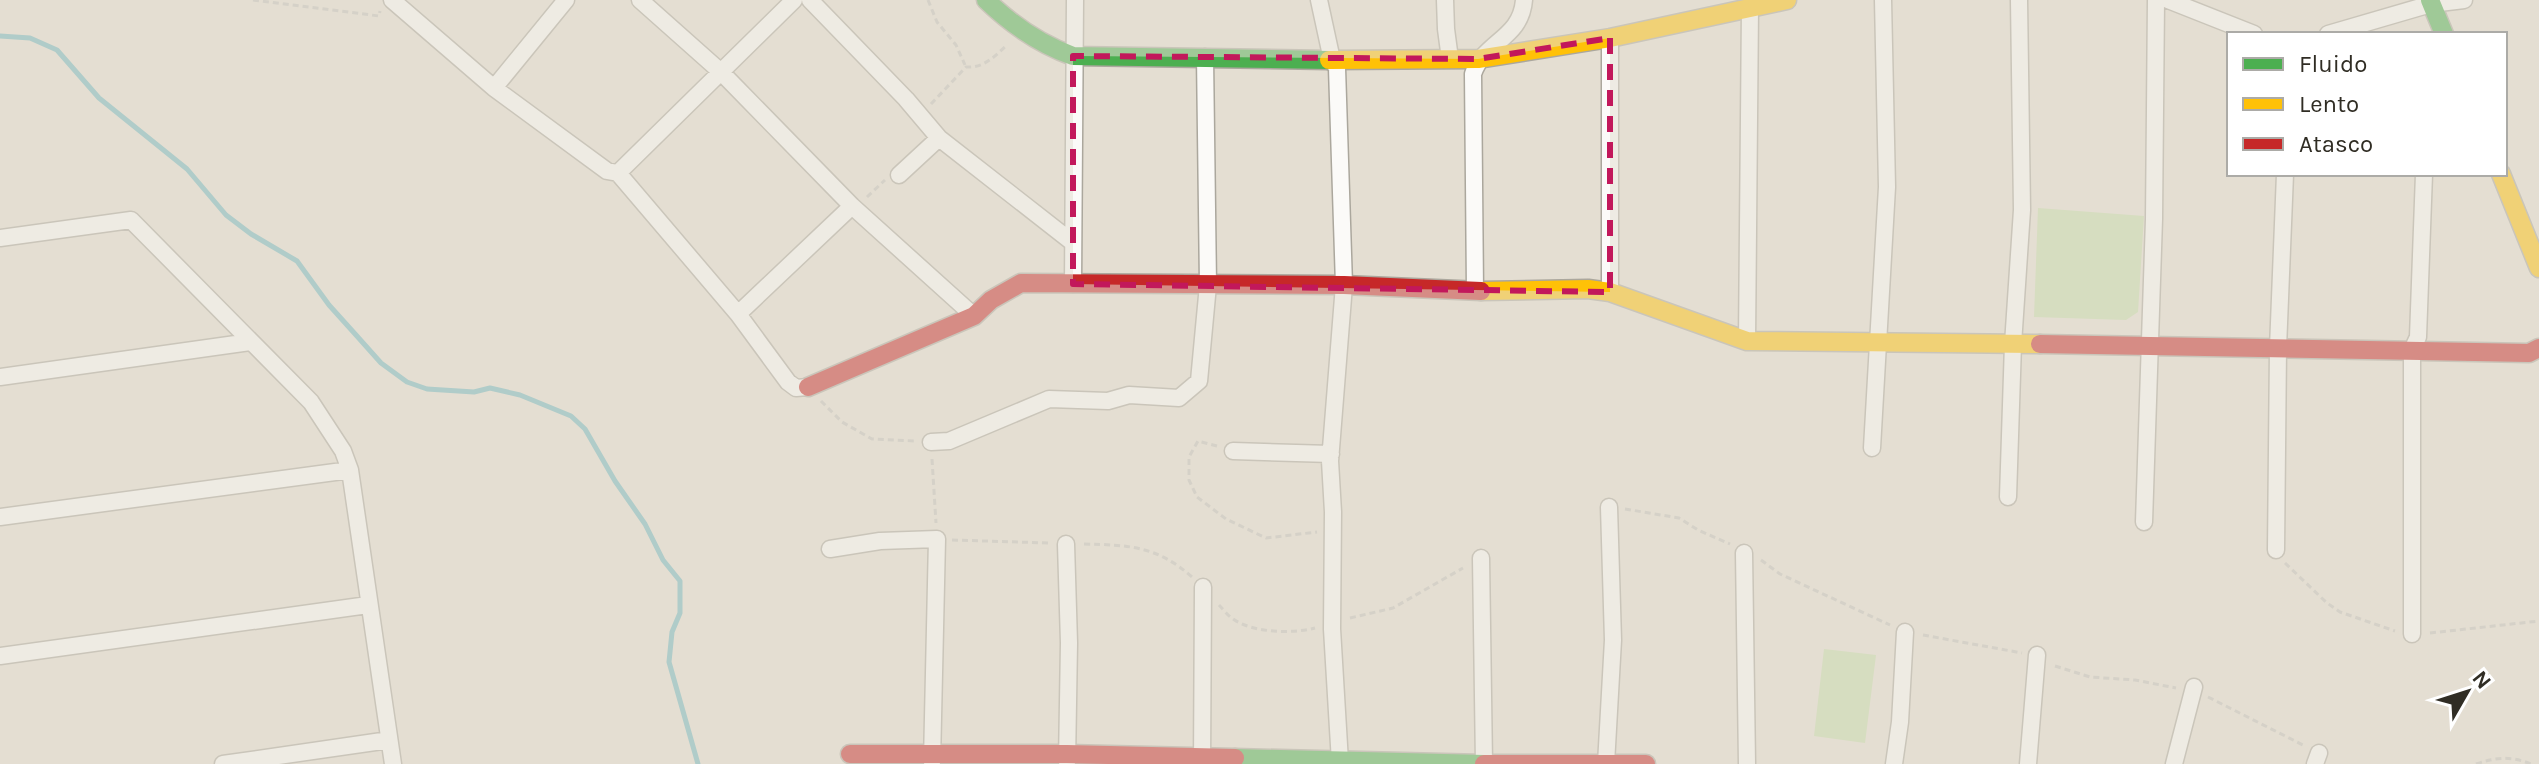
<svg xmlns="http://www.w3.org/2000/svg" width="2539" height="764" viewBox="0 0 2539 764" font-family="Karla,sans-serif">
<rect width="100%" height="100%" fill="#e4ded2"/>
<path fill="#c6dbab" d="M 2038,208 L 2144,216 L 2138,312 L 2126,320 L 2034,317 Z
M 1824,649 L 1876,655 L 1865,743 L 1814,736 Z"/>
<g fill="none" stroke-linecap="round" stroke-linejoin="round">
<path stroke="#72b5be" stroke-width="5" d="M 0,36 L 30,38 L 57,50 L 99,98 L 187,169 L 226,215 L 251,234 L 297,261 L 329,305 L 356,335 L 381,363 L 407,382 L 427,389 L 474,392 L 490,388 L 520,395 L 571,416 L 585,429 L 615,481 L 645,524 L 663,560 L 680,581 L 680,613 L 672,632 L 669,662 L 698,764"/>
<defs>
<path id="street" d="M 392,0 L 494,88 L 607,171 L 618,173 L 738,314 L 788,382 L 796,388 L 808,387
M 640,0 L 721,72 L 852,206 L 974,316
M 810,0 L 906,99 L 939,138 L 1072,242
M 1319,0 L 1332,60 L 1337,68 L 1344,285 L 1330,461 L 1333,512 L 1332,629 L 1340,762
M 1445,0 L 1446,29 L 1450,59
M 2168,0 L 2254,34
M 2328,34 L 2431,4 L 2464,0
M 494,88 L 566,0
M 618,173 L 794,0
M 899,175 L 939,138
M 0,238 L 131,220 L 311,402 L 343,451 L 350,470 L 393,764
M 1073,284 L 1075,0
M 1475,291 L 1473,74 C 1484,41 1521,39 1524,0
M 1610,292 L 1610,38
M 738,314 L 852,206
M 1747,341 L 1750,7
M 0,377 L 250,342
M 931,442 L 949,441 L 1049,399 L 1108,401 L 1129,395 L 1179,398 L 1199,381 L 1208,285 L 1205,57
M 1872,448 L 1887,187 L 1883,0
M 1233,451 L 1331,454
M 2008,497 L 2013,344 L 2022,210 L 2019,0
M 0,517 L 350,470
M 2144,522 L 2154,219 L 2156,0
M 1066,544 L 1069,643 L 1067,762
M 830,549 L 880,541 L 937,539 L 932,762
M 2276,550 L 2278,348 L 2285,174
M 1744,553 L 1747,764
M 1481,558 L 1484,764
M 2412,634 L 2412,350 L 2418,337 L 2424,174
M 0,656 L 368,605
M 223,764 L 389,740
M 1202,764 L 1203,587
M 1606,764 L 1613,640 L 1609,507
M 1894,764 L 1900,722 L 1905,632
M 2028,764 L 2037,655
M 2174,764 L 2194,687
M 2315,764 L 2319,753"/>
<path id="fast" d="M 986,0 C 1012,25 1039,44 1073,56 L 1329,60
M 2430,0 L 2444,34
M 1235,758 L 1484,764"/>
<path id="slow" d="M 1329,60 L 1478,59 L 1610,38 L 1787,0
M 2501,174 L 2539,268
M 1481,291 L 1588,289 L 1610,292 L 1747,341 L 2040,344"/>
<path id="jam" d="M 2040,344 L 2529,353 L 2539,348
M 808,387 L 974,316 L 991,300 L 1021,283 L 1344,285 L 1481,291
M 850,754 L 1067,754 L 1235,758
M 1484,764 L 1646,764"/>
</defs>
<use href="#street" stroke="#aba79d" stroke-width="19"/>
<use href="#fast" stroke="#aba79d" stroke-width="21"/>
<use href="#slow" stroke="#aba79d" stroke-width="21"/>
<use href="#jam" stroke="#aba79d" stroke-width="21"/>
<path stroke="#c3c1bc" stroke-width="3" stroke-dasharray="6 4" stroke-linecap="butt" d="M 253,0 L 379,16 L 380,11
M 928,0 L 937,22 L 956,45 L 965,65
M 931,104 L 966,67 C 984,68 994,57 1007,45
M 867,197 L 885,180
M 821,401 L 842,422 L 872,439 L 916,441
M 1217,446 L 1198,441 L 1189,457 L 1189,480 L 1197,497 L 1226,519 L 1266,538 L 1317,532
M 932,459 L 936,523
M 1625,509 L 1679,518 L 1698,530 L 1730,544
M 952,540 L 1049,543
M 1084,544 C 1129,545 1157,546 1192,577
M 1761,560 L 1780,574 L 1890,625
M 2285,563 L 2327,603 L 2340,612 L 2395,631
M 1219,605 C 1223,609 1228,616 1233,619 C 1253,633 1292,634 1315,628
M 1350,618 L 1393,608 L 1463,568
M 2430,633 L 2539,621
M 1923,635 L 2022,653
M 2055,666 L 2090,677 L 2135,680 L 2176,688
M 2208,697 L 2305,746
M 2476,764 C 2496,757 2512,756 2531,764"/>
<use href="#street" stroke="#fbfaf8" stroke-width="16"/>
<use href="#fast" stroke="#4caf50" stroke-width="18"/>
<use href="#slow" stroke="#ffc107" stroke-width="18"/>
<use href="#jam" stroke="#c62828" stroke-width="18"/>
</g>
<path d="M0 0H2539V764H0ZM 1610,38 L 1610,292 L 1073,284 L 1073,56 L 1478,59 Z" fill="#e4ded2" fill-opacity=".55" fill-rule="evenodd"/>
<path fill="none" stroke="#c2185b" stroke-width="6" stroke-dasharray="16 10" stroke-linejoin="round" d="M 1610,38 L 1610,292 L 1073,284 L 1073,56 L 1478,59 Z"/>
<rect x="2227" y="32" width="280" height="144" fill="#ffffff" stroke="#acaba7" stroke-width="2"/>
<rect x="2243" y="58" width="40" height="12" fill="#4caf50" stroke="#acaba7" stroke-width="2"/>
<text x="2299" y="72" font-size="24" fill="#302d24">Fluido</text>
<rect x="2243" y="98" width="40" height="12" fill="#ffc107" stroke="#acaba7" stroke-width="2"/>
<text x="2299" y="112" font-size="24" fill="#302d24">Lento</text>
<rect x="2243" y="138" width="40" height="12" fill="#c62828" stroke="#acaba7" stroke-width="2"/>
<text x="2299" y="152" font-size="24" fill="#302d24">Atasco</text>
<g transform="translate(2467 692) rotate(51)" stroke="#ffffff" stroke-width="6" paint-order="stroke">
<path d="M0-6L14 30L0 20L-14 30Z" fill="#302d24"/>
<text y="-12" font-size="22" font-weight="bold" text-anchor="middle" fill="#302d24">N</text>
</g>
</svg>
